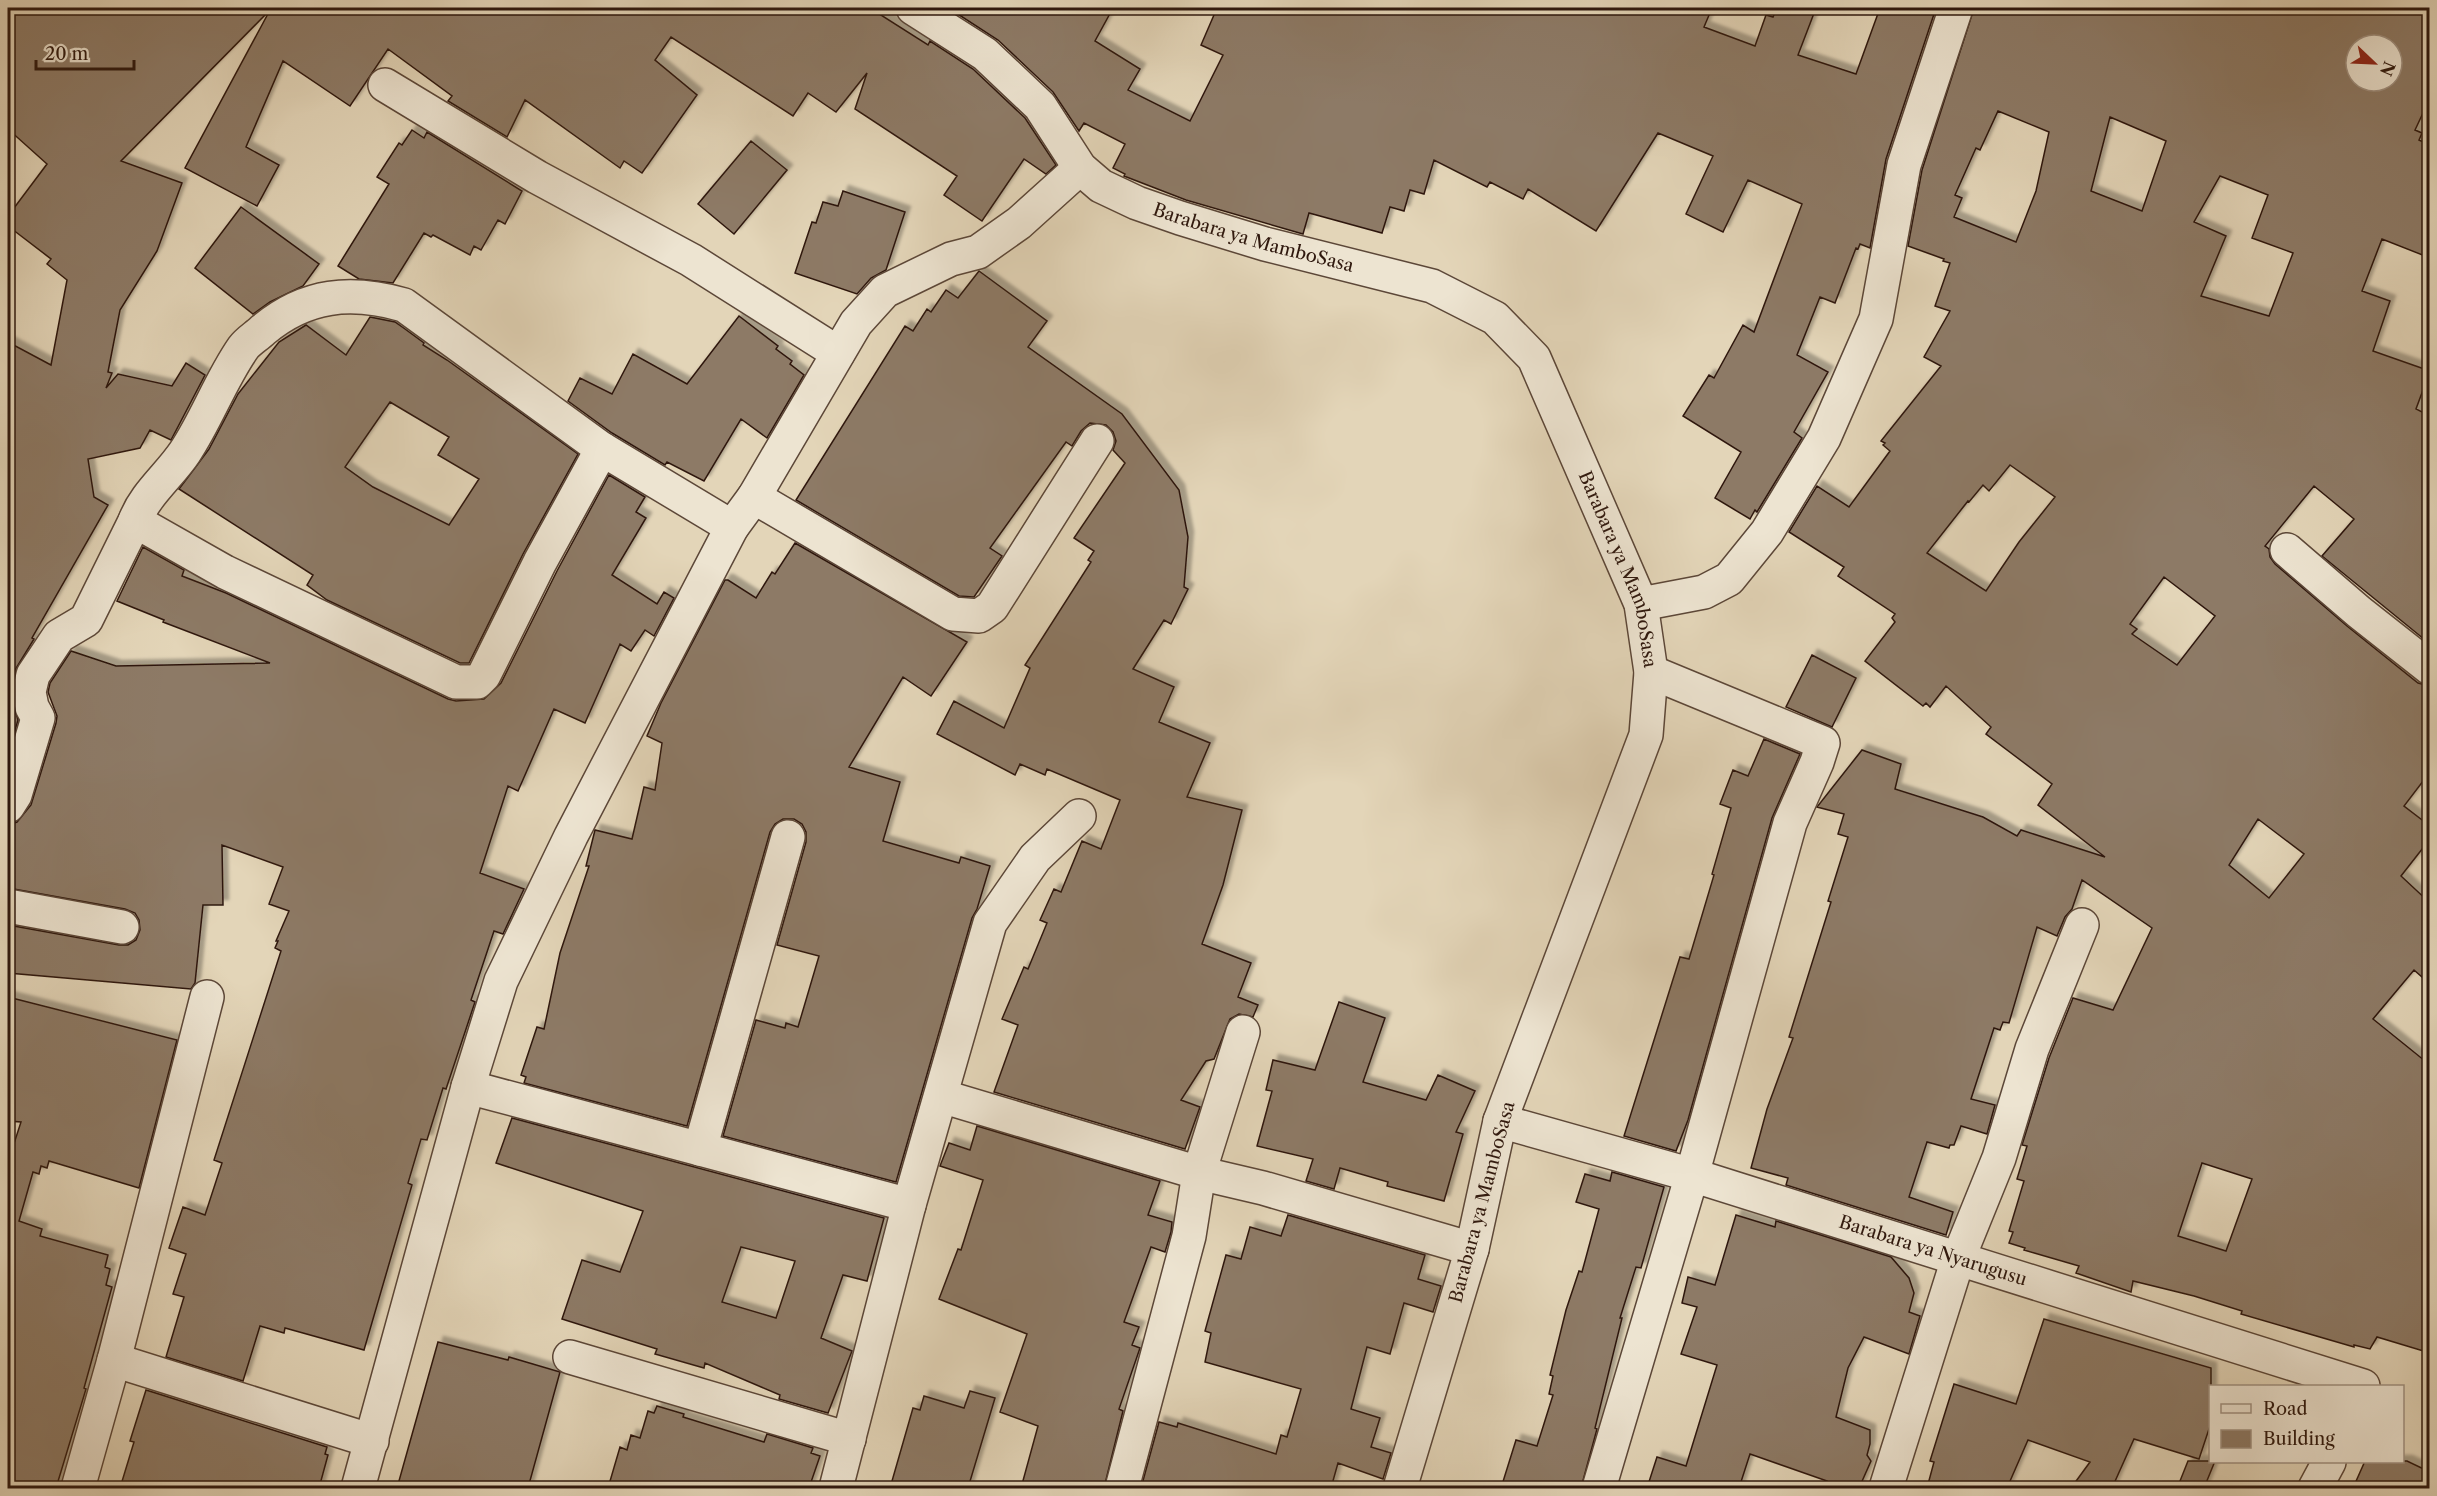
<svg xmlns="http://www.w3.org/2000/svg" width="2437" height="1496" viewBox="0 0 2437 1496" font-family="'Libre Caslon Text',serif">
<defs>
<filter id="shadow"><feDropShadow dx="5.5" dy="-5.5" stdDeviation="1.5" flood-color="#0004"/></filter>
</defs>
<rect width="100%" height="100%" fill="#e3d5b8"/>
<filter id="stains"><feTurbulence type="fractalNoise" baseFrequency=".00333" numOctaves="4"/><feColorMatrix values="0 0 0 0 .2 0 0 0 0 .09 0 0 0 0 .02 0 0 0 .5 -.17"/></filter>
<radialGradient id="worn" r=".72"><stop offset=".6" stop-color="#630" stop-opacity="0"/><stop offset="1" stop-color="#630" stop-opacity=".3"/></radialGradient>
<path fill="#8d7a66" stroke="#2f180e" stroke-width="1.5" fill-rule="evenodd" filter="url(#shadow)" d="M 8,8 L 870,8 L 928,45 L 930,41 L 973,69 L 1025,118 L 1056,165 L 1046,174 L 1024,159 L 982,221 L 944,195 L 957,176 L 855,109 L 867,73 L 836,112 L 808,93 L 793,116 L 671,37 L 655,60 L 697,95 L 642,173 L 624,161 L 620,168 L 525,100 L 507,137 L 448,101 L 452,96 L 388,49 L 350,106 L 283,61 L 246,147 L 279,165 L 257,206 L 185,168 L 270,10 L 121,161 L 182,183 L 157,251 L 120,310 L 108,372 L 112,373 L 106,388 L 118,374 L 172,386 L 186,363 L 205,375 L 171,440 L 150,430 L 140,448 L 88,459 L 94,497 L 108,505 L 32,638 L 34,639 L 15,670 L 11,695 L 18,720 L 8,755 L 8,342 L 51,365 L 67,280 L 47,264 L 51,259 L 8,226 L 8,216 L 47,164 L 8,129 Z
M 951,8 L 1113,8 L 1095,41 L 1140,69 L 1128,90 L 1190,121 L 1223,55 L 1201,45 L 1217,8 L 1712,8 L 1704,27 L 1755,46 L 1766,15 L 1773,17 L 1777,8 L 1816,8 L 1798,55 L 1856,74 L 1880,8 L 1936,8 L 1886,159 L 1870,248 L 1860,244 L 1858,249 L 1856,248 L 1835,303 L 1820,297 L 1797,355 L 1828,372 L 1794,432 L 1802,438 L 1757,512 L 1755,510 L 1750,519 L 1715,498 L 1741,452 L 1683,416 L 1709,375 L 1714,378 L 1743,325 L 1754,332 L 1802,204 L 1748,180 L 1723,232 L 1686,214 L 1713,156 L 1658,133 L 1596,231 L 1528,189 L 1523,199 L 1490,182 L 1487,187 L 1434,160 L 1424,194 L 1410,190 L 1404,211 L 1390,207 L 1382,233 L 1309,213 L 1303,234 L 1186,200 L 1124,176 L 1125,174 L 1113,168 L 1125,144 L 1084,123 L 1079,131 L 1053,92 L 998,40 L 950,9 Z
M 1974,8 L 2430,8 L 2430,98 L 2415,130 L 2422,133 L 2419,140 L 2430,145 L 2430,258 L 2382,239 L 2362,291 L 2390,301 L 2373,351 L 2430,371 L 2416,409 L 2430,416 L 2430,644 L 2322,556 L 2354,519 L 2314,486 L 2265,546 L 2269,549 L 2270,557 L 2275,564 L 2347,626 L 2418,683 L 2430,686 L 2430,772 L 2404,806 L 2430,826 L 2430,839 L 2401,876 L 2430,903 L 2430,984 L 2414,970 L 2373,1019 L 2430,1065 L 2430,1353 L 2377,1337 L 2370,1349 L 2354,1345 L 2354,1347 L 2241,1314 L 2242,1311 L 2194,1296 L 2133,1281 L 2131,1292 L 2076,1273 L 2079,1266 L 2024,1250 L 2025,1248 L 2009,1243 L 2013,1232 L 2009,1231 L 2024,1181 L 2017,1179 L 2027,1146 L 2022,1145 L 2049,1058 L 2073,998 L 2113,1010 L 2152,928 L 2082,880 L 2072,909 L 2065,917 L 2057,936 L 2037,927 L 2009,1023 L 2003,1022 L 2000,1030 L 1994,1028 L 1971,1099 L 1995,1105 L 1987,1134 L 1961,1126 L 1954,1145 L 1950,1145 L 1949,1148 L 1927,1142 L 1909,1197 L 1953,1212 L 1946,1235 L 1786,1185 L 1788,1178 L 1751,1168 L 1767,1109 L 1793,1038 L 1789,1037 L 1831,902 L 1828,901 L 1848,837 L 1838,834 L 1844,814 L 1817,807 L 1862,750 L 1901,764 L 1895,789 L 1983,817 L 2017,836 L 2021,830 L 2105,857 L 2038,805 L 2052,784 L 1986,734 L 1991,727 L 1946,686 L 1930,707 L 1926,703 L 1923,706 L 1865,661 L 1895,622 L 1892,618 L 1895,614 L 1838,576 L 1844,567 L 1789,532 L 1817,486 L 1849,507 L 1890,451 L 1883,445 L 1885,443 L 1881,441 L 1941,366 L 1924,357 L 1950,311 L 1935,306 L 1950,263 L 1943,261 L 1944,259 L 1908,246 L 1922,170 ZM 2356,45 L 2392,45 L 2392,81 L 2356,81 ZM 1998,111 L 2049,132 L 2036,191 L 2016,242 L 1954,217 L 1962,198 L 1955,195 L 1976,148 L 1980,150 ZM 2110,117 L 2166,141 L 2142,211 L 2091,191 ZM 2220,176 L 2268,195 L 2252,238 L 2293,253 L 2269,316 L 2201,296 L 2226,236 L 2194,222 ZM 2010,465 L 2055,497 L 2019,542 L 1986,591 L 1927,553 L 1968,501 L 1969,502 L 1983,485 L 1989,491 ZM 2164,577 L 2215,616 L 2177,665 L 2132,634 L 2137,629 L 2130,624 ZM 2258,819 L 2304,854 L 2269,898 L 2229,865 ZM 2202,1163 L 2252,1179 L 2226,1251 L 2178,1236 Z
M 412,130 L 424,138 L 427,132 L 522,191 L 505,224 L 498,220 L 481,250 L 474,246 L 470,255 L 433,235 L 431,237 L 424,233 L 393,283 L 359,279 L 338,266 L 389,184 L 377,177 L 399,143 L 402,145 Z
M 751,141 L 787,170 L 734,234 L 698,204 Z
M 843,191 L 905,212 L 886,270 L 871,278 L 857,294 L 795,273 L 812,222 L 816,223 L 823,202 L 838,206 Z
M 241,207 L 319,264 L 303,286 L 270,302 L 253,314 L 195,268 Z
M 979,271 L 1047,321 L 1028,347 L 1122,414 L 1179,490 L 1188,537 L 1184,587 L 1188,589 L 1171,624 L 1164,620 L 1133,669 L 1174,687 L 1159,722 L 1210,743 L 1187,797 L 1242,810 L 1223,885 L 1202,944 L 1251,963 L 1238,997 L 1258,1005 L 1253,1017 L 1239,1014 L 1230,1019 L 1214,1059 L 1206,1061 L 1181,1100 L 1200,1107 L 1185,1149 L 994,1092 L 1018,1025 L 1002,1019 L 1024,967 L 1028,969 L 1047,923 L 1040,920 L 1054,889 L 1061,892 L 1082,841 L 1101,849 L 1120,800 L 1047,769 L 1045,775 L 1020,764 L 1015,775 L 937,734 L 954,701 L 1004,728 L 1030,668 L 1025,665 L 1091,562 L 1088,560 L 1094,551 L 1074,538 L 1125,463 L 1113,450 L 1116,441 L 1113,432 L 1106,425 L 1090,423 L 1081,431 L 1072,446 L 1066,442 L 990,548 L 1002,556 L 974,597 L 959,596 L 796,500 L 905,326 L 913,331 L 927,309 L 931,312 L 946,290 L 958,298 Z
M 739,316 L 778,346 L 776,349 L 792,361 L 790,364 L 804,375 L 767,438 L 741,419 L 704,481 L 667,462 L 665,465 L 612,433 L 568,401 L 580,378 L 612,394 L 633,354 L 687,384 Z
M 370,317 L 395,322 L 405,329 L 424,343 L 423,345 L 447,360 L 578,454 L 523,554 L 469,663 L 460,663 L 327,600 L 307,585 L 313,575 L 179,489 L 209,449 L 238,394 L 279,342 L 306,325 L 346,355 ZM 390,402 L 449,437 L 438,455 L 479,479 L 449,525 L 373,487 L 345,467 Z
M 609,475 L 645,497 L 636,512 L 646,518 L 612,575 L 657,604 L 664,592 L 674,598 L 654,636 L 645,630 L 631,651 L 620,644 L 585,723 L 554,709 L 518,791 L 508,786 L 480,873 L 524,889 L 503,934 L 494,931 L 471,1000 L 475,1002 L 446,1089 L 443,1088 L 427,1140 L 421,1139 L 408,1183 L 412,1185 L 364,1350 L 285,1328 L 284,1333 L 260,1326 L 243,1381 L 166,1357 L 184,1297 L 173,1294 L 186,1254 L 169,1248 L 183,1207 L 205,1215 L 222,1163 L 214,1160 L 281,951 L 275,948 L 278,941 L 276,941 L 289,911 L 269,904 L 283,867 L 222,845 L 223,905 L 203,905 L 195,983 L 191,989 L 8,973 L 8,925 L 119,945 L 128,945 L 136,940 L 140,930 L 139,920 L 135,913 L 125,909 L 8,888 L 8,825 L 17,822 L 31,805 L 56,723 L 57,716 L 48,692 L 50,683 L 71,651 L 116,666 L 270,663 L 163,622 L 164,620 L 117,601 L 143,547 L 184,570 L 182,576 L 226,593 L 448,699 L 456,701 L 484,699 L 501,683 L 557,571 Z
M 795,543 L 967,642 L 931,696 L 903,677 L 849,767 L 900,782 L 883,841 L 959,863 L 961,857 L 990,866 L 977,909 L 972,918 L 896,1182 L 723,1136 L 756,1020 L 785,1028 L 786,1023 L 798,1027 L 819,956 L 777,945 L 806,842 L 806,832 L 802,824 L 794,819 L 783,819 L 775,824 L 770,832 L 687,1126 L 524,1083 L 526,1077 L 521,1075 L 537,1027 L 544,1029 L 560,953 L 589,866 L 586,866 L 595,830 L 632,839 L 644,787 L 655,790 L 662,743 L 647,736 L 661,703 L 725,580 L 728,580 L 756,598 L 772,572 L 775,574 Z
M 1812,655 L 1856,678 L 1832,727 L 1786,707 Z
M 1764,739 L 1800,754 L 1772,818 L 1688,1120 L 1676,1151 L 1624,1136 L 1680,957 L 1689,959 L 1714,875 L 1712,874 L 1731,808 L 1720,804 L 1733,770 L 1748,776 Z
M 8,997 L 177,1040 L 139,1188 L 49,1161 L 47,1168 L 41,1166 L 39,1174 L 33,1172 L 19,1221 L 42,1229 L 40,1236 L 108,1255 L 105,1267 L 110,1269 L 106,1285 L 112,1287 L 84,1388 L 86,1389 L 56,1488 L 8,1488 L 8,1162 L 21,1122 L 8,1121 Z
M 1339,1002 L 1385,1018 L 1363,1082 L 1426,1100 L 1438,1075 L 1475,1091 L 1456,1132 L 1463,1134 L 1444,1201 L 1387,1186 L 1388,1182 L 1340,1168 L 1334,1189 L 1306,1181 L 1313,1159 L 1257,1146 L 1272,1091 L 1266,1090 L 1273,1060 L 1315,1070 Z
M 512,1118 L 884,1218 L 867,1281 L 843,1275 L 821,1338 L 852,1351 L 828,1413 L 779,1399 L 780,1395 L 705,1363 L 704,1368 L 655,1354 L 657,1349 L 562,1319 L 582,1260 L 620,1272 L 643,1211 L 496,1163 ZM 741,1247 L 795,1261 L 776,1318 L 722,1302 Z
M 977,1126 L 1160,1181 L 1148,1215 L 1172,1222 L 1171,1232 L 1165,1252 L 1151,1247 L 1124,1322 L 1139,1327 L 1132,1345 L 1140,1348 L 1119,1409 L 1123,1411 L 1104,1488 L 1021,1488 L 1038,1426 L 1000,1412 L 1027,1334 L 939,1299 L 958,1249 L 961,1250 L 983,1180 L 940,1166 L 949,1143 L 970,1150 Z
M 1612,1172 L 1664,1187 L 1641,1268 L 1636,1267 L 1620,1318 L 1622,1318 L 1595,1428 L 1597,1429 L 1581,1488 L 1501,1488 L 1516,1440 L 1537,1446 L 1553,1395 L 1549,1394 L 1553,1376 L 1550,1375 L 1566,1310 L 1579,1271 L 1582,1272 L 1599,1209 L 1576,1202 L 1585,1174 L 1610,1181 Z
M 1288,1215 L 1425,1255 L 1418,1279 L 1441,1286 L 1433,1312 L 1404,1303 L 1390,1354 L 1367,1347 L 1351,1409 L 1380,1418 L 1371,1447 L 1391,1453 L 1383,1479 L 1338,1463 L 1331,1488 L 1141,1488 L 1159,1422 L 1177,1427 L 1178,1423 L 1276,1454 L 1281,1435 L 1287,1437 L 1301,1389 L 1205,1362 L 1211,1333 L 1205,1331 L 1226,1255 L 1241,1259 L 1250,1227 L 1281,1236 Z
M 1736,1215 L 1775,1227 L 1776,1221 L 1891,1257 L 1909,1278 L 1914,1293 L 1909,1312 L 1920,1316 L 1909,1354 L 1864,1337 L 1848,1368 L 1836,1417 L 1870,1430 L 1870,1444 L 1867,1455 L 1871,1461 L 1859,1488 L 1842,1488 L 1826,1484 L 1827,1481 L 1750,1454 L 1739,1488 L 1647,1488 L 1657,1457 L 1686,1466 L 1717,1365 L 1681,1354 L 1697,1307 L 1682,1303 L 1688,1277 L 1715,1285 Z
M 2044,1319 L 2211,1368 L 2211,1423 L 2199,1459 L 2134,1439 L 2112,1488 L 2071,1488 L 2090,1462 L 2028,1440 L 2007,1488 L 1927,1488 L 1934,1462 L 1930,1461 L 1954,1384 L 2016,1404 Z
M 438,1342 L 508,1360 L 509,1357 L 560,1372 L 528,1488 L 397,1488 Z
M 146,1390 L 327,1447 L 325,1454 L 328,1455 L 319,1488 L 120,1488 L 134,1442 L 130,1441 Z
M 970,1391 L 995,1398 L 968,1488 L 890,1488 L 913,1408 L 920,1410 L 924,1396 L 964,1408 Z
M 657,1406 L 684,1414 L 683,1417 L 764,1442 L 767,1434 L 813,1448 L 811,1453 L 820,1456 L 809,1488 L 608,1488 L 620,1447 L 627,1450 L 631,1435 L 640,1438 L 648,1411 L 654,1413 Z
M 2188,1461 L 2215,1461 L 2204,1488 L 2198,1488 L 2180,1481 Z
M 2365,1461 L 2407,1461 L 2430,1472 L 2430,1488 L 2353,1488 Z"/>
<g fill="none" stroke-linecap="round" stroke-linejoin="round">
<defs>
<g id="minor">
<path id="s1" d="M 913,8 L 985,54 L 1040,106 L 1080,168 L 1101,186 L 1137,203 L 1180,218 L 1265,244 L 1432,286 L 1495,318 L 1534,358 L 1641,604 L 1651,672 L 1646,735 L 1500,1121 L 1472,1249 L 1400,1488"/>
<path d="M 385,85 L 537,177 L 691,260 L 838,353"/>
<path d="M 754,497 L 953,614 L 979,616 L 992,607 L 1097,441"/>
<path d="M 135,521 L 225,572 L 456,682 L 477,682 L 484,675 L 540,562 L 602,449"/>
<path d="M 2287,550 L 2359,612 L 2430,668"/>
<path d="M 1641,604 L 1704,592 L 1729,579 L 1767,532 L 1824,438 L 1876,319 L 1904,165 L 1956,8"/>
<path d="M 8,806 L 15,795 L 38,718 L 32,707 L 29,692 L 33,675 L 59,636 L 86,620 L 135,521 C 145,494 169,476 185,452 C 207,419 220,381 243,348 C 248,341 257,336 263,330 C 306,294 351,290 404,305 L 602,449 L 732,527"/>
<path d="M 8,906 L 122,927"/>
<path d="M 468,1087 L 909,1205"/>
<path d="M 941,1096 L 1199,1173 L 1263,1188 L 1472,1249"/>
<path id="s2" d="M 1500,1121 L 1692,1175 L 2363,1386"/>
<path d="M 700,1149 L 788,837"/>
<path d="M 570,1357 L 849,1439"/>
<path d="M 114,1360 L 372,1441"/>
<path d="M 78,1488 L 114,1360 L 207,997"/>
<path d="M 358,1488 L 468,1087 L 501,981 L 571,836 L 732,527 L 754,497 L 856,323 L 885,291 L 951,259 L 978,252 L 1019,223 L 1080,168"/>
<path d="M 836,1488 L 909,1205 L 990,923 L 1035,858 L 1079,816"/>
<path d="M 1122,1488 L 1189,1236 L 1199,1173 L 1243,1032"/>
<path d="M 1599,1488 L 1692,1175 L 1790,823 L 1817,762 L 1823,743 L 1651,672"/>
<path d="M 1886,1488 L 1958,1259 L 1999,1158 L 2032,1049 L 2082,925"/>
<path d="M 2315,1488 L 2329,1462"/>
</g>
</defs>
<use href="#minor" stroke="#5c4738" stroke-width="36"/>
<use href="#minor" stroke="#ede4d1" stroke-width="33"/>
</g>
<g text-anchor="middle" stroke-width="6" stroke-linejoin="round" paint-order="stroke">
<g font-size="18" fill="#2f180e" stroke="#ede4d1">
<text dy="6" stroke="none"><textPath href="#s1" startOffset="424">Barabara ya MamboSasa</textPath></text>
<text dy="6" stroke="none"><textPath href="#s1" startOffset="964">Barabara ya MamboSasa</textPath></text>
<text transform="translate(1482 1202) rotate(-75)" y="6">Barabara ya MamboSasa</text>
<text dy="6" stroke="none"><textPath href="#s2" startOffset="452">Barabara ya Nyarugusu</textPath></text>
</g>
</g>
<rect width="2437" height="1496" fill="none" stroke="#e3d5b8" stroke-width="30"/>
<rect x="9" y="9" width="2419" height="1478" fill="none" stroke="#2f180e" stroke-width="3"/>
<rect x="15" y="15" width="2407" height="1466" fill="none" stroke="#2f180e" stroke-width="1.5"/>
<rect x="2209" y="1385" width="195" height="78" fill="#ede4d1" stroke="#a19283" stroke-width="1.5"/>
<rect x="2221" y="1404" width="30" height="9" fill="#ede4d1" stroke="#a19283" stroke-width="1.5"/>
<text x="2263" y="1415" font-size="18" fill="#2f180e">Road</text>
<rect x="2221" y="1430" width="30" height="18" fill="#8d7a66" stroke="#a19283" stroke-width="1.5"/>
<text x="2263" y="1445" font-size="18" fill="#2f180e">Building</text>
<g transform="translate(2374 63) rotate(113)"><circle r="28" fill="#ede4d1" stroke="#a19283" stroke-width="1.5"/>
<path d="M0-4.5L10 22L0 15L-10 22Z" fill="#8f2418"/>
<text y="-9" font-size="16" font-weight="bold" text-anchor="middle" fill="#2f180e">N</text>
</g>
<path d="M36 60v9h98v-9" fill="none" stroke="#2f180e" stroke-width="3"/>
<text x="45" y="60" font-size="18" fill="#2f180e" stroke="#ede4d1" stroke-width="4.5" paint-order="stroke">20 m</text>
<rect width="100%" height="100%" filter="url(#stains)"/>
<rect width="100%" height="100%" fill="url(#worn)"/>
</svg>
